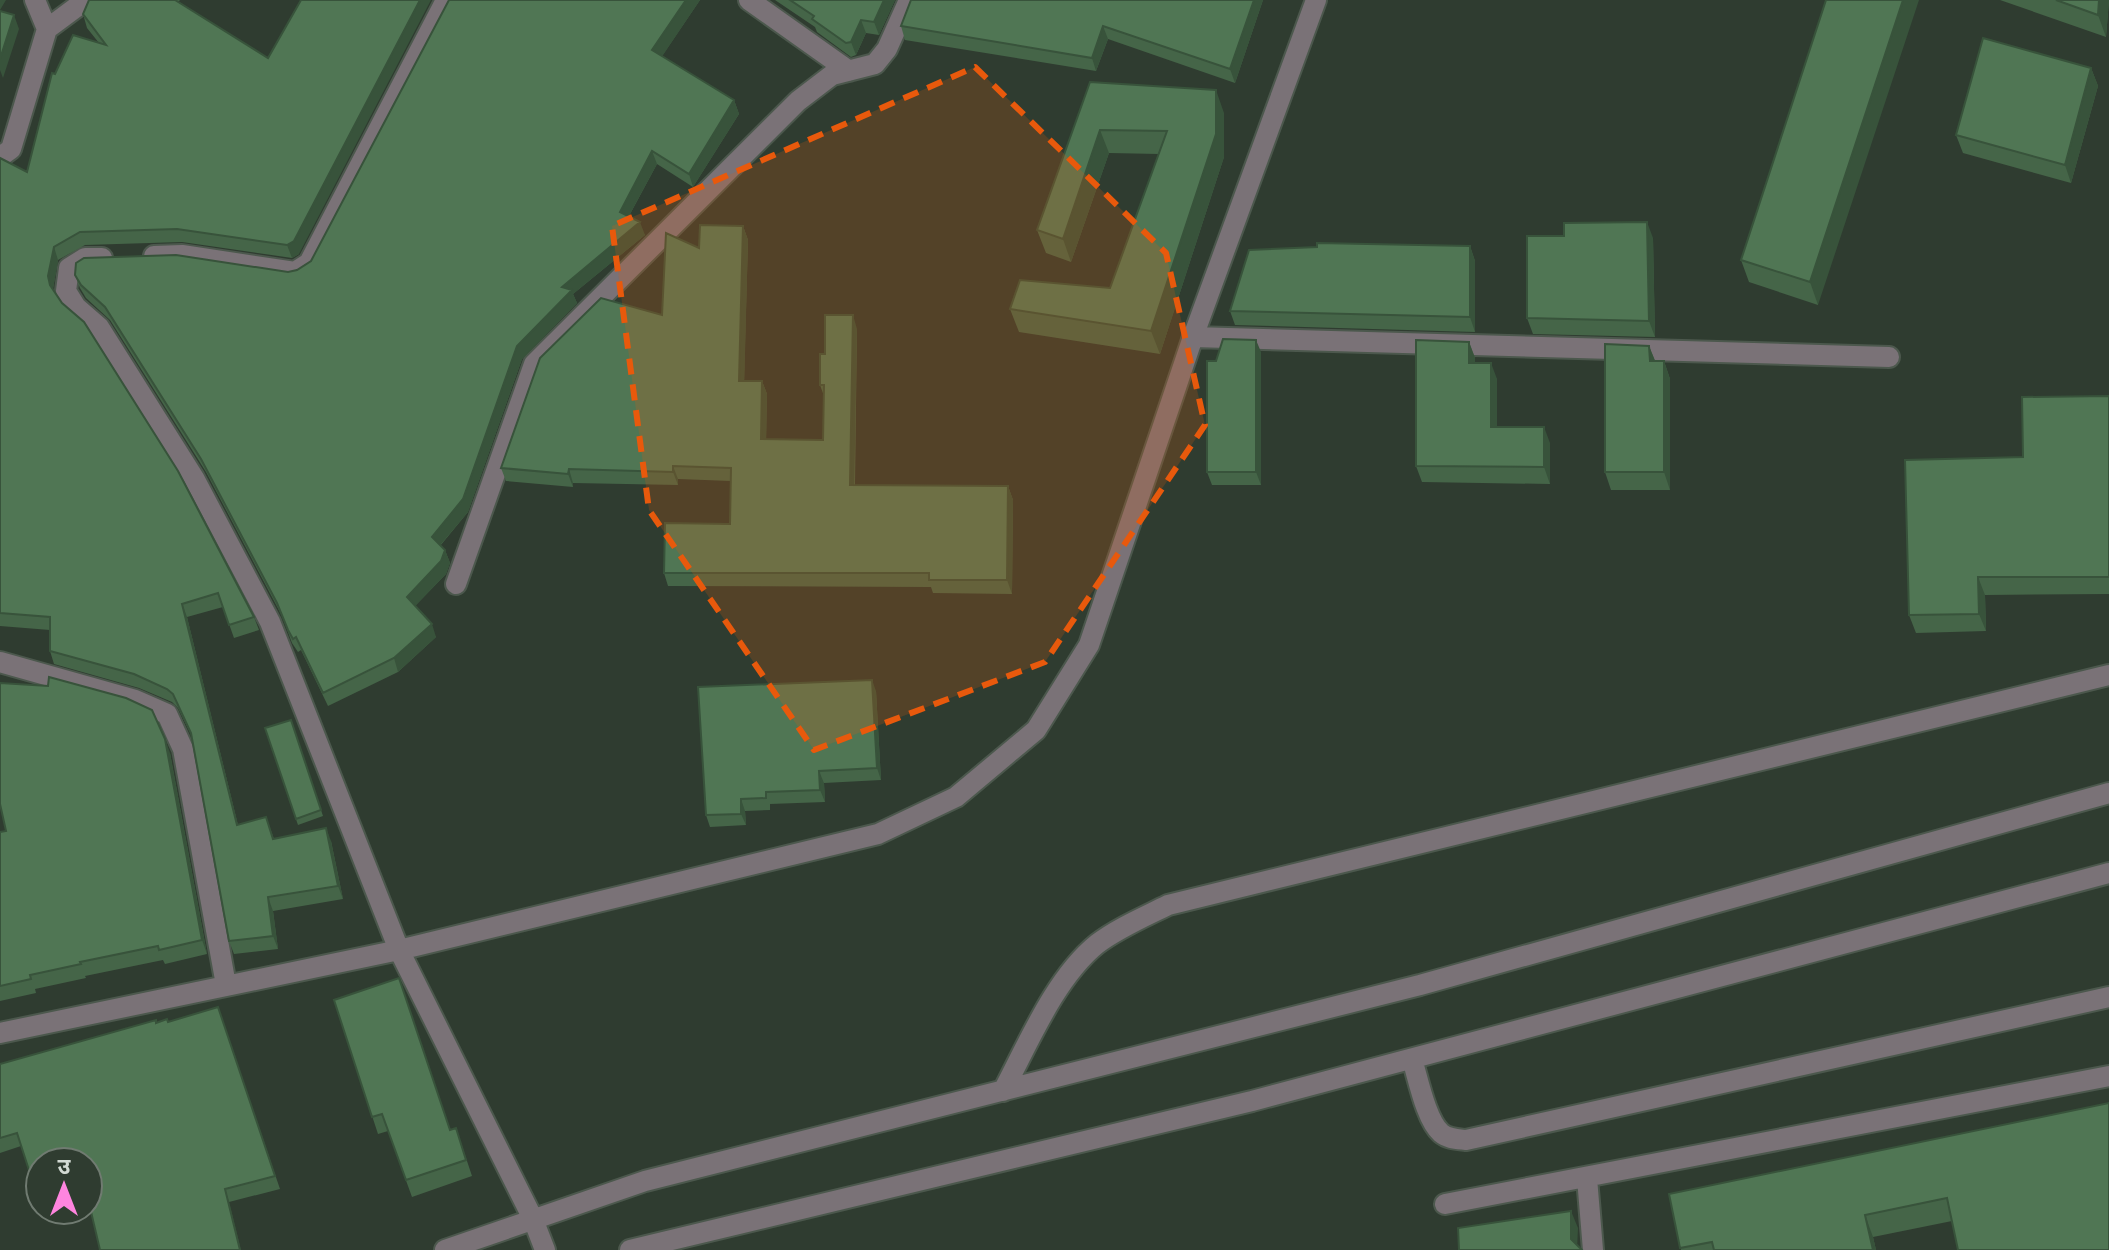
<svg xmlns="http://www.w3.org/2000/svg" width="2109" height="1250" viewBox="0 0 2109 1250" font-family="Cabin,'Noto Sans Devanagari',sans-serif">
<rect width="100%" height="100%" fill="#2f3c30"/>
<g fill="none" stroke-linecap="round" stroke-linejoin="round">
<defs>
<path id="minor" d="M 749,0 L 849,71
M 47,29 L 86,0
M 0,157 L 11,149 L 47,29 L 35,0
M 154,256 L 182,255 L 295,272 L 309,263 L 446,0
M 102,258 L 85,258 L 69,268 L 66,291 L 76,307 L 99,327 L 194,478 L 270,622 L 399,950 L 533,1219 L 545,1250
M 1193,337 L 1889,357
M 456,584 L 534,364 L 798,101 L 832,75 L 875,64 L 887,49 L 909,0
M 0,662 L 135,700 L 167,714 L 183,749 L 226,985
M 0,1033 L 399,950 L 878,834 L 956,797 L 1036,730 L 1089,645 L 1193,337 L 1316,0
M 1412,1059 C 1418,1078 1426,1120 1441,1133 C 1448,1139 1457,1139 1466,1140 L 2109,997
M 1003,1091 C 1028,1044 1055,978 1097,944 C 1118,928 1144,917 1168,905 L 2109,675
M 1587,1178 L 1593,1250
M 1445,1204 L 2109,1076
M 445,1250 L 645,1181 L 1420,985 L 2109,793
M 630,1250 L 1252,1101 L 2109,873"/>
</defs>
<use href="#minor" stroke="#4c584d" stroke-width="24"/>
<use href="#minor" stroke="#7a7277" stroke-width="20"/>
</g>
<path fill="#456548" d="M 89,0 L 180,0 L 178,2 L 299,254 L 292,258 L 182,242 L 85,245 L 58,260 L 53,289 L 254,617 L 259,630 L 234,638 L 223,607 L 187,617 L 238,825 L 266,817 L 274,839 L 331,841 L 343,899 L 273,911 L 278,949 L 234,954 L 229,941 L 192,737 L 178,708 L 172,702 L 139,688 L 54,664 L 50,651 L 50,630 L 0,626 L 0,158 L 27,172 L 55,74 L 99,43 L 87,28 L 83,14 Z
M 449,0 L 700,0 L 662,56 L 734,100 L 739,114 L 693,187 L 657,164 L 629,216 L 645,235 L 573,294 L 577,303 L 522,359 L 468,512 L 440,546 L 445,550 L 450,563 L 446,574 L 415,606 L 436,637 L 398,672 L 328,706 L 301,650 L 298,652 L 292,643 L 282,616 L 206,472 L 110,320 L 86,298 L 80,288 L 75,275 L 288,272 L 297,270 L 311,261 Z
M 775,0 L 895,0 L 879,35 L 866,33 L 856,55 L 851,57 L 817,32 L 815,27 Z
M 1263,0 L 1235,83 L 1108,39 L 1096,71 L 905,40 L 901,26 Z
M 1826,0 L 1818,305 L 1749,282 L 1741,260 Z
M 2000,0 L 2109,0 L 2106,37 Z
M 2091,68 L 2098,86 L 2071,183 L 1963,153 L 1956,135 Z
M 1090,82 L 1224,113 L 1224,157 L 1160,354 L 1019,332 L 1010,309 L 1110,288 L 1159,154 L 1109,153 L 1071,262 L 1046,253 L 1037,230 Z
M 743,226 L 748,240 L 744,381 L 762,381 L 767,394 L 766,439 L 823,440 L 824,396 L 820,385 L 825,354 L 857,329 L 855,485 L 1008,486 L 1013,500 L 1012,594 L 933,593 L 931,587 L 668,586 L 664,573 L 730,524 L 731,481 L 678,479 L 678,485 L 573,483 L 573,487 L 506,481 L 501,468 L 662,315 L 699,248 Z
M 1653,238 L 1655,337 L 1533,334 L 1527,318 Z
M 1470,246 L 1475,261 L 1475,332 L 1235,325 L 1230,311 Z
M 1469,342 L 1475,358 L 1475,363 L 1497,379 L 1497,427 L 1550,443 L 1550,484 L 1422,482 L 1416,466 Z
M 1649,346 L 1655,361 L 1664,361 L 1670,379 L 1670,490 L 1611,490 L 1605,472 Z
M 1261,352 L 1261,485 L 1212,485 L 1207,472 L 1216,361 Z
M 2109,396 L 2109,594 L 1985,595 L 1986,631 L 1916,633 L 1909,615 L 2023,457 Z
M 876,691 L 881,780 L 824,783 L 825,802 L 770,804 L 770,810 L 745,811 L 746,825 L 710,827 L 706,815 Z
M 291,720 L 323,816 L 298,825 L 265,728 Z
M 170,753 L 207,954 L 165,964 L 163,960 L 85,976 L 86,978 L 35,989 L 36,993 L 0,1001 L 0,832 L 6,831 Z
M 334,1000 L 450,1130 L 456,1128 L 472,1176 L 412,1197 L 388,1131 L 378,1134 Z
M 218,1007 L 280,1189 L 229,1202 L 88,1162 L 40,1162 L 40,1204 L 21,1146 L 0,1153 L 0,1064 L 156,1023 L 168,1022 Z
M 2109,1103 L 1952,1221 L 1873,1237 L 1876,1250 L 1681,1250 L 1669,1194 Z"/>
<path fill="#38533b" d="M 0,0 L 6,0 L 0,10 Z
M 420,0 L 431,0 L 299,254 L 292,258 L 287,245 Z
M 686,0 L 700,0 L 657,64 L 652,50 Z
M 884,0 L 895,0 L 879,35 L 874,22 Z
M 1254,0 L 1263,0 L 1235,83 L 1230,69 Z
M 1903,0 L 1919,0 L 1818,305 L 1810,282 Z
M 2099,0 L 2109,0 L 2106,37 L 2098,15 Z
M 14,15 L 19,29 L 3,78 L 0,70 L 0,59 Z
M 861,20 L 866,33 L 856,55 L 851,42 Z
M 1103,26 L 1108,39 L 1096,71 L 1092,58 Z
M 2091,68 L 2098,86 L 2071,183 L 2065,165 Z
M 1216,90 L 1224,113 L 1224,157 L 1160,354 L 1151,331 Z
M 734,100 L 739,114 L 693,187 L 689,174 Z
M 1100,130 L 1109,153 L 1071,262 L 1063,239 Z
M 652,151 L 657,164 L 624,225 L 620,212 Z
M 640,222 L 645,235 L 573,294 L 577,303 L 522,359 L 468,512 L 436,550 L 432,537 L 517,346 L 562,287 Z
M 1647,222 L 1653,238 L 1655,337 L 1649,321 Z
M 743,226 L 748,240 L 744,394 L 739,381 Z
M 1470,246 L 1475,261 L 1475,332 L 1470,317 Z
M 54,247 L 58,260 L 53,289 L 50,285 L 48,276 Z
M 853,315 L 857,329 L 854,499 L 850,485 Z
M 1256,340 L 1261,352 L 1261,485 L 1256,472 Z
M 1469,342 L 1475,358 L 1475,379 L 1469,363 Z
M 1649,346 L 1656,363 L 1650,361 Z
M 1664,361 L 1670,379 L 1670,490 L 1664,472 Z
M 1491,363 L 1497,379 L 1497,443 L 1491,427 Z
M 762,381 L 767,394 L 766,452 L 761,439 Z
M 1544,427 L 1550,443 L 1550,484 L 1544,467 Z
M 673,466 L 678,479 L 678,485 L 673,472 Z
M 569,469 L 573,483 L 573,487 L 568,474 Z
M 1008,486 L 1013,500 L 1012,594 L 1007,580 Z
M 445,550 L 450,563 L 446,574 L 411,610 L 407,597 Z
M 1978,577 L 1985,595 L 1986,631 L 1979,614 Z
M 182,604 L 187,617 L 241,838 L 237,825 Z
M 432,624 L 436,637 L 398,672 L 394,658 Z
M 872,680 L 876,691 L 881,780 L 877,768 Z
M 165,739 L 170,753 L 207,954 L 202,940 Z
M 819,771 L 824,783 L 825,802 L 820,790 Z
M 741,799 L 745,811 L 746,825 L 741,814 Z
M 326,828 L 331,841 L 343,899 L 338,886 Z
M 268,897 L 273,911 L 278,949 L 273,936 Z
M 225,1189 L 229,1202 L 241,1250 L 240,1250 Z
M 1571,1211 L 1578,1228 L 1577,1250 L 1571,1239 Z
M 1865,1215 L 1873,1237 L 1876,1250 L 1873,1250 Z"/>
<path fill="#507654" stroke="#38533b" stroke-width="2" d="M 89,0 L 175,0 L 268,58 L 301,0 L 420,0 L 294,241 L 287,245 L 177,229 L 80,232 L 54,247 L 48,276 L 50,285 L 62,303 L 84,322 L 178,471 L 254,617 L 229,625 L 218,593 L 182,604 L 237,825 L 266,817 L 273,839 L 326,828 L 338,886 L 268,897 L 273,936 L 229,941 L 191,733 L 173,694 L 167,689 L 134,674 L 50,651 L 50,617 L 0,613 L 0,158 L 27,172 L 52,73 L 55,74 L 73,35 L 106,45 L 83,14 Z
M 449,0 L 686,0 L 652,50 L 734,100 L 689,174 L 652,151 L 620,212 L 640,222 L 562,287 L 572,290 L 517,346 L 463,499 L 432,537 L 445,550 L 441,561 L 407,597 L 432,624 L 394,658 L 323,693 L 296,637 L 293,639 L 288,630 L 277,603 L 201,459 L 105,307 L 81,285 L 75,275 L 76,263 L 84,258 L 176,255 L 288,272 L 297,270 L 311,261 Z
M 790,0 L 884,0 L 874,22 L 861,20 L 851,42 L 846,43 L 812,19 L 814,16 Z
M 911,0 L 1254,0 L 1230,69 L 1103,26 L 1092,58 L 901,26 Z
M 1826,0 L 1903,0 L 1810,282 L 1741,260 Z
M 2056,0 L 2099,0 L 2098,15 Z
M 0,11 L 14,15 L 0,59 Z
M 1983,38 L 2091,68 L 2065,165 L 1956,135 Z
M 1090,82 L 1216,90 L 1216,134 L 1151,331 L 1010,309 L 1020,280 L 1110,288 L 1167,131 L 1100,130 L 1063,239 L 1037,230 Z
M 1647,222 L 1649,321 L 1527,318 L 1527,236 L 1564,236 L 1564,223 Z
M 700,225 L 743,226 L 739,381 L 762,381 L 761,439 L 823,440 L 824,385 L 820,385 L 820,354 L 825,354 L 825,315 L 853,315 L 850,485 L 1008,486 L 1007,580 L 929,580 L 929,573 L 664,573 L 665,523 L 730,524 L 731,468 L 673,466 L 673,472 L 569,469 L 568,474 L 501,468 L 540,358 L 601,298 L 662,315 L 666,233 L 699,248 Z
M 1317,243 L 1470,246 L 1470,317 L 1230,311 L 1249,250 L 1317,247 Z
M 1223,339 L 1256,340 L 1256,472 L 1207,472 L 1207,361 L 1216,361 Z
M 1416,340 L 1469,342 L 1469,363 L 1491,363 L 1491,427 L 1544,427 L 1544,467 L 1416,466 Z
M 1605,344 L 1649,346 L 1650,361 L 1664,361 L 1664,472 L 1605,472 Z
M 2109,396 L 2109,577 L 1978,577 L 1979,614 L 1909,615 L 1905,460 L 2023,457 L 2022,397 Z
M 49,677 L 126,698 L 152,710 L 165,739 L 202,940 L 159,950 L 158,946 L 80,962 L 81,964 L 30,975 L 31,979 L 0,986 L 0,832 L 6,831 L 0,804 L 0,683 L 48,686 Z
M 872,680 L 877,768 L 819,771 L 820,790 L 766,792 L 766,798 L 741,799 L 741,814 L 706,815 L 698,687 Z
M 291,720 L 321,810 L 296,819 L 265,728 Z
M 399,978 L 450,1130 L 456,1128 L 466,1160 L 406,1180 L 382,1114 L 372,1117 L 334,1000 Z
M 218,1007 L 275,1176 L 225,1189 L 240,1250 L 100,1250 L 88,1199 L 88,1162 L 40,1162 L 40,1194 L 37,1195 L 17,1133 L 0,1138 L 0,1064 L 156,1020 L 156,1023 L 167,1019 L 168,1022 Z
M 2109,1103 L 2109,1250 L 1958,1250 L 1947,1198 L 1865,1215 L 1873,1250 L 1714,1250 L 1712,1242 L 1680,1248 L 1669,1194 Z
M 1571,1211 L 1571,1239 L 1582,1250 L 1459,1250 L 1458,1228 Z"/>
<path fill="#e8590c" fill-opacity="0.2" stroke="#e8590c" stroke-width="6" stroke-dasharray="16 10" stroke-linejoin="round" d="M 975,67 L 1166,253 L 1205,425 L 1045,662 L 814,750 L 649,510 L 612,226 Z"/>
<g transform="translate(64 1186)"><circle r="38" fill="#2f3c30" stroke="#707b71" stroke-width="2"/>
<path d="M0-6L14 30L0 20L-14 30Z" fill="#ff85df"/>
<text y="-12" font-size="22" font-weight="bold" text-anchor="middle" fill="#d2dad3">उ</text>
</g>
</svg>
